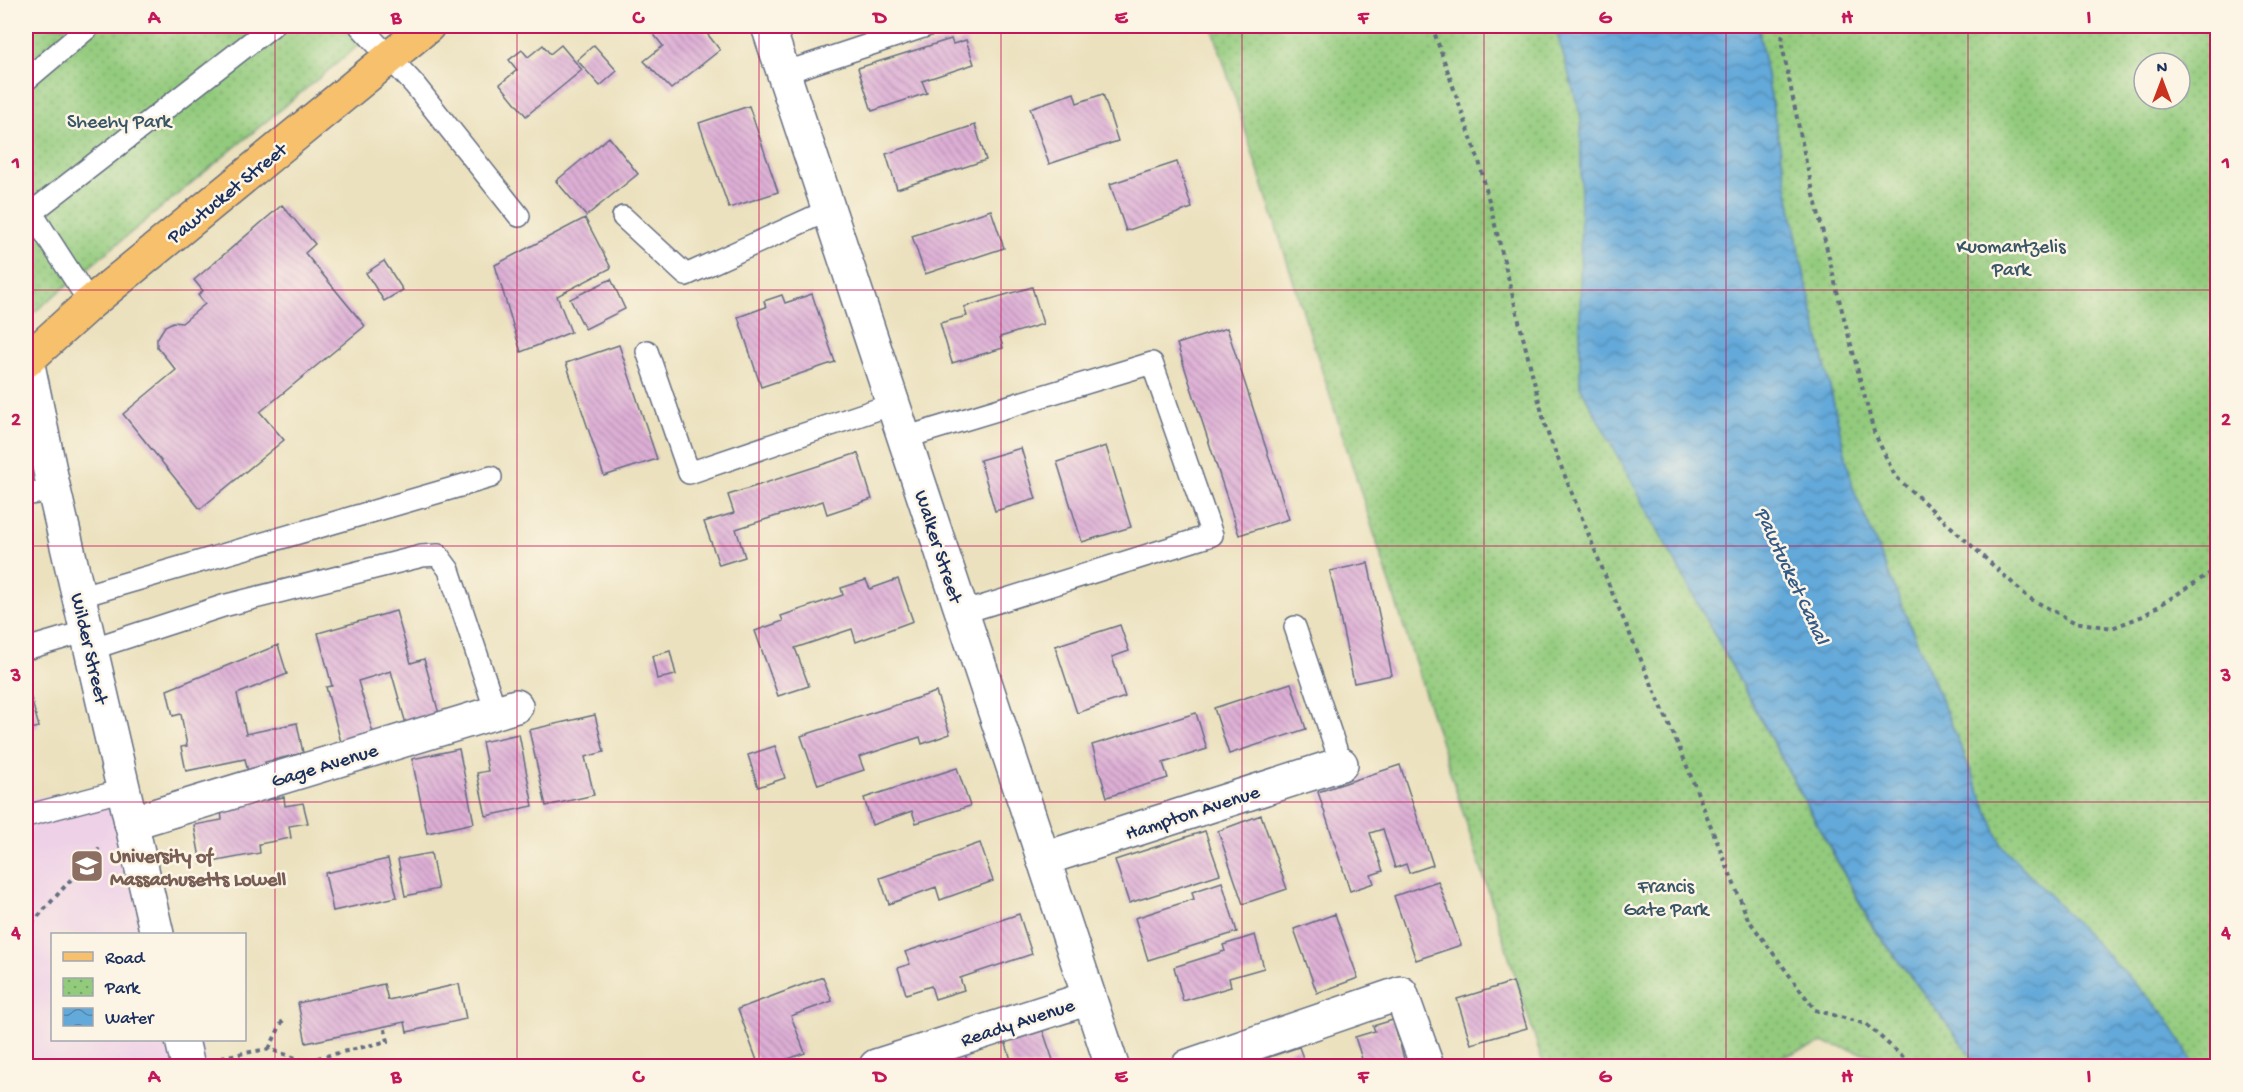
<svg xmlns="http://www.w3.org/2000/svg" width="2243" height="1092" viewBox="0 0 2243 1092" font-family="'Gochi Hand',sans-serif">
<defs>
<pattern id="park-dots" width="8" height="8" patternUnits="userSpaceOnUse" patternTransform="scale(1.5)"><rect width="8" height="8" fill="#93cb7d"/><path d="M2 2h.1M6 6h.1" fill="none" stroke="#77a56a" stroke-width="1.8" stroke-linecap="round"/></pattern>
<pattern id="water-waves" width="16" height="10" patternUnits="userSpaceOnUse" patternTransform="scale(1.5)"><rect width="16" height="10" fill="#63a9d9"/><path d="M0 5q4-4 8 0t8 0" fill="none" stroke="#518ab3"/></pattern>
<pattern id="building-back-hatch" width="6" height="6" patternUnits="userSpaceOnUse" patternTransform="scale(1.5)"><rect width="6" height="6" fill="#deafd6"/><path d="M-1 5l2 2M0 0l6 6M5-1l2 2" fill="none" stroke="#b38fb1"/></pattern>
</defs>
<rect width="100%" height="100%" fill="#fcf5e5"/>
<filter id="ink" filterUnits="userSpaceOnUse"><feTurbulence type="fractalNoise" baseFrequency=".0167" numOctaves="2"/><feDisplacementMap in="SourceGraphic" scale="12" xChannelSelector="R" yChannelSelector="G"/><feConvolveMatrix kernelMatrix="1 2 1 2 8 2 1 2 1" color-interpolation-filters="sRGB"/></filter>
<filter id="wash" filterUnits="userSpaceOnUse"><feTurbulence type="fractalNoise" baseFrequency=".008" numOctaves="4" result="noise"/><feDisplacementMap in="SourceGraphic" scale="24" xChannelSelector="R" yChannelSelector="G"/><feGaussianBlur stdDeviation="1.35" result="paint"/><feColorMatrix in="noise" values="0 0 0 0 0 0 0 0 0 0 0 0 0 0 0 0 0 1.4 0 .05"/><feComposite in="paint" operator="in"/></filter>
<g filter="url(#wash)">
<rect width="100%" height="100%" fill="#ebe1be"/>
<path fill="#eed0e7" d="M 124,790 L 169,934 L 52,934 L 52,1040 L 201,1040 L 209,1066 L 26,1066 L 26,798 Z"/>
<path fill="url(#park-dots)" stroke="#577d6e" stroke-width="1.5" fill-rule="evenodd" d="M 26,26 L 382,26 L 26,319 Z
M 1212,26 L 1555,26 L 1581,117 L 1580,386 L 1873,928 L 1979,1066 L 1888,1066 L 1880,1057 L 1824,1043 L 1753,1066 L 1544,1066 Z
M 1758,26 L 2217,26 L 2217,1066 L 2195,1066 L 2166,1016 L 2002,846 L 1853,488 L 1799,251 ZM 2144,63 L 2180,63 L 2180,99 L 2144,99 Z"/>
<path fill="url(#water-waves)" stroke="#3f6c9c" stroke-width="1.5" d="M 1555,26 L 1758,26 L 1799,251 L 1853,488 L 2002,846 L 2166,1016 L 2195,1066 L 1979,1066 L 1874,928 L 1580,386 L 1581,117 Z"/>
<g id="blocks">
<path fill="url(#building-back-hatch)" d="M 647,26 L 701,26 L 720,50 L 671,89 L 644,61 L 663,46 Z
M 951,39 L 953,44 L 966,40 L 974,64 L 922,81 L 927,93 L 872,111 L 858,68 Z
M 543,45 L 550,54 L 561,45 L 582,70 L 526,116 L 500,84 L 517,70 L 509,60 L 522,50 L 528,57 Z
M 594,45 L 617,71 L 600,86 L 577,60 Z
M 1074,93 L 1077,103 L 1103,94 L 1118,141 L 1049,164 L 1030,108 Z
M 749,106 L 778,192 L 729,208 L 699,123 Z
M 975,125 L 986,160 L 897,189 L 886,154 Z
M 609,137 L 638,174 L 586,216 L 556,181 Z
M 1177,162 L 1192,208 L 1126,231 L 1110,184 Z
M 282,205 L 315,244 L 305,253 L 365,326 L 260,412 L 284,440 L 200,509 L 123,414 L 176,370 L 157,347 L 157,339 L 165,326 L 173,322 L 182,323 L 205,304 L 198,295 L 203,291 L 194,280 Z
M 991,210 L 1004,248 L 925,274 L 912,236 Z
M 585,218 L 611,268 L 557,296 L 571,332 L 521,352 L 495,265 Z
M 384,261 L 403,290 L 384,301 L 366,273 Z
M 611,279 L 625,309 L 585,329 L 570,299 Z
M 1032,287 L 1043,324 L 1000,337 L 1003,348 L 952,363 L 940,323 L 967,316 L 964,307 Z
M 812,294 L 835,362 L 761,387 L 738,317 L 766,307 L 764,301 L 782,295 L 785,303 Z
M 1227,328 L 1289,519 L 1239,535 L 1177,344 Z
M 619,345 L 657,459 L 604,476 L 566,363 Z
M 1106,446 L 1131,527 L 1082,542 L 1057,462 Z
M 1021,448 L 1036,499 L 995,511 L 980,460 Z
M 858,453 L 872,499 L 827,514 L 823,501 L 736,529 L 745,557 L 719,565 L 704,522 L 734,513 L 728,495 Z
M 1368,563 L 1392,675 L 1354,683 L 1330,571 Z
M 898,579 L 913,621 L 856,642 L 852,629 L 795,648 L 809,686 L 778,696 L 755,631 L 783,621 L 781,616 L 843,595 L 841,588 L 866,580 L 870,589 Z
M 396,611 L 411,663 L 424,659 L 439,714 L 406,724 L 391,671 L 358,681 L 373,733 L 341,742 L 326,687 L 332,686 L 318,633 Z
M 1120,625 L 1129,651 L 1112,657 L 1125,697 L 1077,713 L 1055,646 Z
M 278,645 L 287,674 L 237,694 L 246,734 L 297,723 L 303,753 L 265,762 L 266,768 L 248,772 L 245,759 L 186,771 L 181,747 L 187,746 L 181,714 L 173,716 L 167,690 Z
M 670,651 L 676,675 L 657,679 L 652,656 Z
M 26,680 L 39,727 L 26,730 Z
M 1291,683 L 1306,729 L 1229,754 L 1214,708 Z
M 936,692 L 950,734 L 922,744 L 920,737 L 859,757 L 864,770 L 818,785 L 801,736 Z
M 1196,713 L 1207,749 L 1163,763 L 1168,778 L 1107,797 L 1092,745 Z
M 595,715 L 604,752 L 585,757 L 594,795 L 546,806 L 529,730 Z
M 519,734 L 533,806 L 486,816 L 477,773 L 488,771 L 482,742 Z
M 775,746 L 785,778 L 758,787 L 748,755 Z
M 459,749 L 474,823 L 427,833 L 412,759 Z
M 1400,765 L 1433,865 L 1409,873 L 1406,864 L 1395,868 L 1383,829 L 1370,833 L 1383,871 L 1371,875 L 1374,883 L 1350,891 L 1318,792 Z
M 957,768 L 970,806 L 916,823 L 912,811 L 872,825 L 864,798 Z
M 284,797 L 285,806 L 303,803 L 308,823 L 289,826 L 291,838 L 259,844 L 260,853 L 201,864 L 194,825 L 222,820 L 221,809 Z
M 1261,815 L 1287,889 L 1243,904 L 1218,831 Z
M 1205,831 L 1220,874 L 1129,903 L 1115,860 Z
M 980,843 L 993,881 L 940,900 L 936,887 L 889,904 L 880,878 Z
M 431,853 L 438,889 L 405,896 L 398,859 Z
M 388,859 L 397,897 L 333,911 L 325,873 Z
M 1438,881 L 1461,945 L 1416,960 L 1394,896 Z
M 1222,882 L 1237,932 L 1148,960 L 1135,918 L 1194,899 L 1192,892 Z
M 1019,914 L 1032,954 L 960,978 L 964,990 L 935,999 L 931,986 L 906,994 L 898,968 L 910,964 L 905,952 Z
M 1335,914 L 1358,978 L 1317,993 L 1294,929 Z
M 1255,935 L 1264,968 L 1229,978 L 1231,987 L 1183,1001 L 1174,967 L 1225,951 L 1223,945 Z
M 823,977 L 832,1001 L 791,1016 L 805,1053 L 768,1066 L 759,1066 L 738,1009 Z
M 1513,982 L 1527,1028 L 1471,1044 L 1457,999 Z
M 384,984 L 388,1000 L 459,984 L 466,1019 L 407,1032 L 405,1022 L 306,1043 L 298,1003 Z
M 1393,1020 L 1406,1066 L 1357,1066 L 1356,1061 L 1362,1059 L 1355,1037 L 1375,1031 L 1373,1026 Z
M 1042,1028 L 1055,1066 L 1013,1066 L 1005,1041 Z
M 1299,1047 L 1306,1066 L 1263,1066 L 1261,1060 Z
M 965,1054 L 969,1066 L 926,1066 Z"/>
</g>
</g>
<g filter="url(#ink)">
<use href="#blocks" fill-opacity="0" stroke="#646d80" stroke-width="1.5"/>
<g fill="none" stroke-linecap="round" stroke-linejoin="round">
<defs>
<path id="service" d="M 360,26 L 414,84 L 519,216
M 784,73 L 926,26
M 26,80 L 90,26
M 26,204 L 90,303
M 31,213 L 272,26
M 623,217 L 686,275 L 829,210
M 647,351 L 689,473 L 893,404
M 904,438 L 1152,363 L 1212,535 L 962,613
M 26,495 L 54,490
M 78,597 L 491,477
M 1295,627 L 1341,764
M 26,649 L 87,631
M 91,649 L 223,606 L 422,556 L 438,555 L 449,570 L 496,712
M 26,816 L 124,790"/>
<path id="minor" d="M 131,823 L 516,706
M 1043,859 L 1341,764
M 876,1066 L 1089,998
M 1188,1066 L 1401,993 L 1427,1066"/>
<path id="tertiary" d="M 768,26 L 1112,1066
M 27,360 L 54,490 L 157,934
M 182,1040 L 188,1066"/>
<path id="primary" d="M 26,361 L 90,303 L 428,26"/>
</defs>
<use href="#service" stroke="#646d80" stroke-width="24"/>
<use href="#minor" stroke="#646d80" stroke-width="36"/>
<use href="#tertiary" stroke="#646d80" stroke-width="36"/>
<use href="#primary" stroke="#646d80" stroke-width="36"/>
<path stroke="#646d80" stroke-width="4" stroke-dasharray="4.5 4.5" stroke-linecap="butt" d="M 1432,26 L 1479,161 L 1546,429 L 1613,595 L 1684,759 L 1748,919 L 1815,1010 L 1866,1024 L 1913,1066
M 1783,26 L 1782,45 L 1806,162 L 1839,299 L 1874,432 L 1895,476 L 2029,598 L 2074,622 L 2112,628 L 2143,616 L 2218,568
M 26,274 L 36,277
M 26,930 L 99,848
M 269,1049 L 284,1018
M 221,1057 L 269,1049 L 305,1061 L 388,1041 L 384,1026"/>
<use href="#service" stroke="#fff" stroke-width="21"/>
<use href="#minor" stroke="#fff" stroke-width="33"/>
<use href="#tertiary" stroke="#fff" stroke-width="33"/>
<use href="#primary" stroke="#f7c06c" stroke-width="33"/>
</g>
</g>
<path fill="none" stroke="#c2185b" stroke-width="1.5" stroke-opacity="0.55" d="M 275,26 L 275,1066M 517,26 L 517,1066M 759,26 L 759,1066M 1001,26 L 1001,1066M 1242,26 L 1242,1066M 1484,26 L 1484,1066M 1726,26 L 1726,1066M 1968,26 L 1968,1066M 26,290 L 2218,290M 26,546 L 2218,546M 26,802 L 2218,802"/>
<defs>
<symbol id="university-square" viewBox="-11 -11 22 22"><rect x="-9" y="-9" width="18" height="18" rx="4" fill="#8d6e63" stroke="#fcf5e5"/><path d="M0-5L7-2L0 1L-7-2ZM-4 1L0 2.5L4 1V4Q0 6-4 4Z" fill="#fff"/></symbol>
</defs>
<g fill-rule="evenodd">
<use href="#university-square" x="68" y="847" width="38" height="38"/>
</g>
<g text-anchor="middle" stroke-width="5" stroke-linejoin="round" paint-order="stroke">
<g font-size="20" fill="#395666" stroke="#fcf5e5">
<text x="119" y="127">Sheehy Park</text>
<text x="2011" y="252">Kuomantzelis<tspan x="2011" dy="23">Park</tspan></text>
<text x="1666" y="892">Francis<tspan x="1666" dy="23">Gate Park</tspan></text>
</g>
<g font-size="20" fill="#1b2f5e" stroke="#fcf5e5">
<text transform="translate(226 192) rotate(-39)" y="7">Pawtucket Street</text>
<text transform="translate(940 546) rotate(72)" y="7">Walker Street</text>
<text transform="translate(91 648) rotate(77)" y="7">Wilder Street</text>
<text transform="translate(324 764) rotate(-17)" y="7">Gage Avenue</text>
<text transform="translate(1192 811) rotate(-18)" y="7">Hampton Avenue</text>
<text transform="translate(1017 1021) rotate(-18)" y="7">Ready Avenue</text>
</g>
<g font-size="20" font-weight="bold" fill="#785e54" stroke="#fcf5e5" text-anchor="start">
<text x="110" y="862">University of<tspan x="110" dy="23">Massachusetts Lowell</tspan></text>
</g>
<g font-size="21" font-style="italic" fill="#345a89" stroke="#fcf5e5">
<text transform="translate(1793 575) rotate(65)" y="7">Pawtucket Canal</text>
</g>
</g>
<rect width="2243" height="1092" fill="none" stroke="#fcf5e5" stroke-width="66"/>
<rect x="51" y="933" width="195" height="108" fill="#fcf5e5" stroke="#a2a6af" stroke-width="1.5"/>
<rect x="63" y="952" width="30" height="9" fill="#f7c06c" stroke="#a2a6af" stroke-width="1.5"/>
<text x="105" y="963" font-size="18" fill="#1b2f5e">Road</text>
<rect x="63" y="978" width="30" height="18" fill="url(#park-dots)" stroke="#a2a6af" stroke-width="1.5"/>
<text x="105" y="993" font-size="18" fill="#1b2f5e">Park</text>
<rect x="63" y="1008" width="30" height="18" fill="url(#water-waves)" stroke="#a2a6af" stroke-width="1.5"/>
<text x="105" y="1023" font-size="18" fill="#1b2f5e">Water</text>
<g transform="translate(2162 81)"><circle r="28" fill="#fcf5e5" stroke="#a2a6af" stroke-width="1.5"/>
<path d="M0-4.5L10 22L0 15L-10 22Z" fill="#c8321e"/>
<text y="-9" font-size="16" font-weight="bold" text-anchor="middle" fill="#1b2f5e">N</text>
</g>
<rect x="33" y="33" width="2177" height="1026" fill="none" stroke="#c2185b" stroke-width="2"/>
<g font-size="20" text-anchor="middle" font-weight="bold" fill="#c2185b">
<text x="154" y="23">A</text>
<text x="396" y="23">B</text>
<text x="638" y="23">C</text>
<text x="880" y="23">D</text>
<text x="1121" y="23">E</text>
<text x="1363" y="23">F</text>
<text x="1605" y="23">G</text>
<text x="1847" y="23">H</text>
<text x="2089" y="23">I</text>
<text x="16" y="168">1</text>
<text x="2226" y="168">1</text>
<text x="16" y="425">2</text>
<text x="2226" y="425">2</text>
<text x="16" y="681">3</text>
<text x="2226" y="681">3</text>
<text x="16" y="938">4</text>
<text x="2226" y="938">4</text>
<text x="154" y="1082">A</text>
<text x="396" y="1082">B</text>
<text x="638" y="1082">C</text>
<text x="880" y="1082">D</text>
<text x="1121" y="1082">E</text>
<text x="1363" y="1082">F</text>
<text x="1605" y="1082">G</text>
<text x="1847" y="1082">H</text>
<text x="2089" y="1082">I</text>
</g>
</svg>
